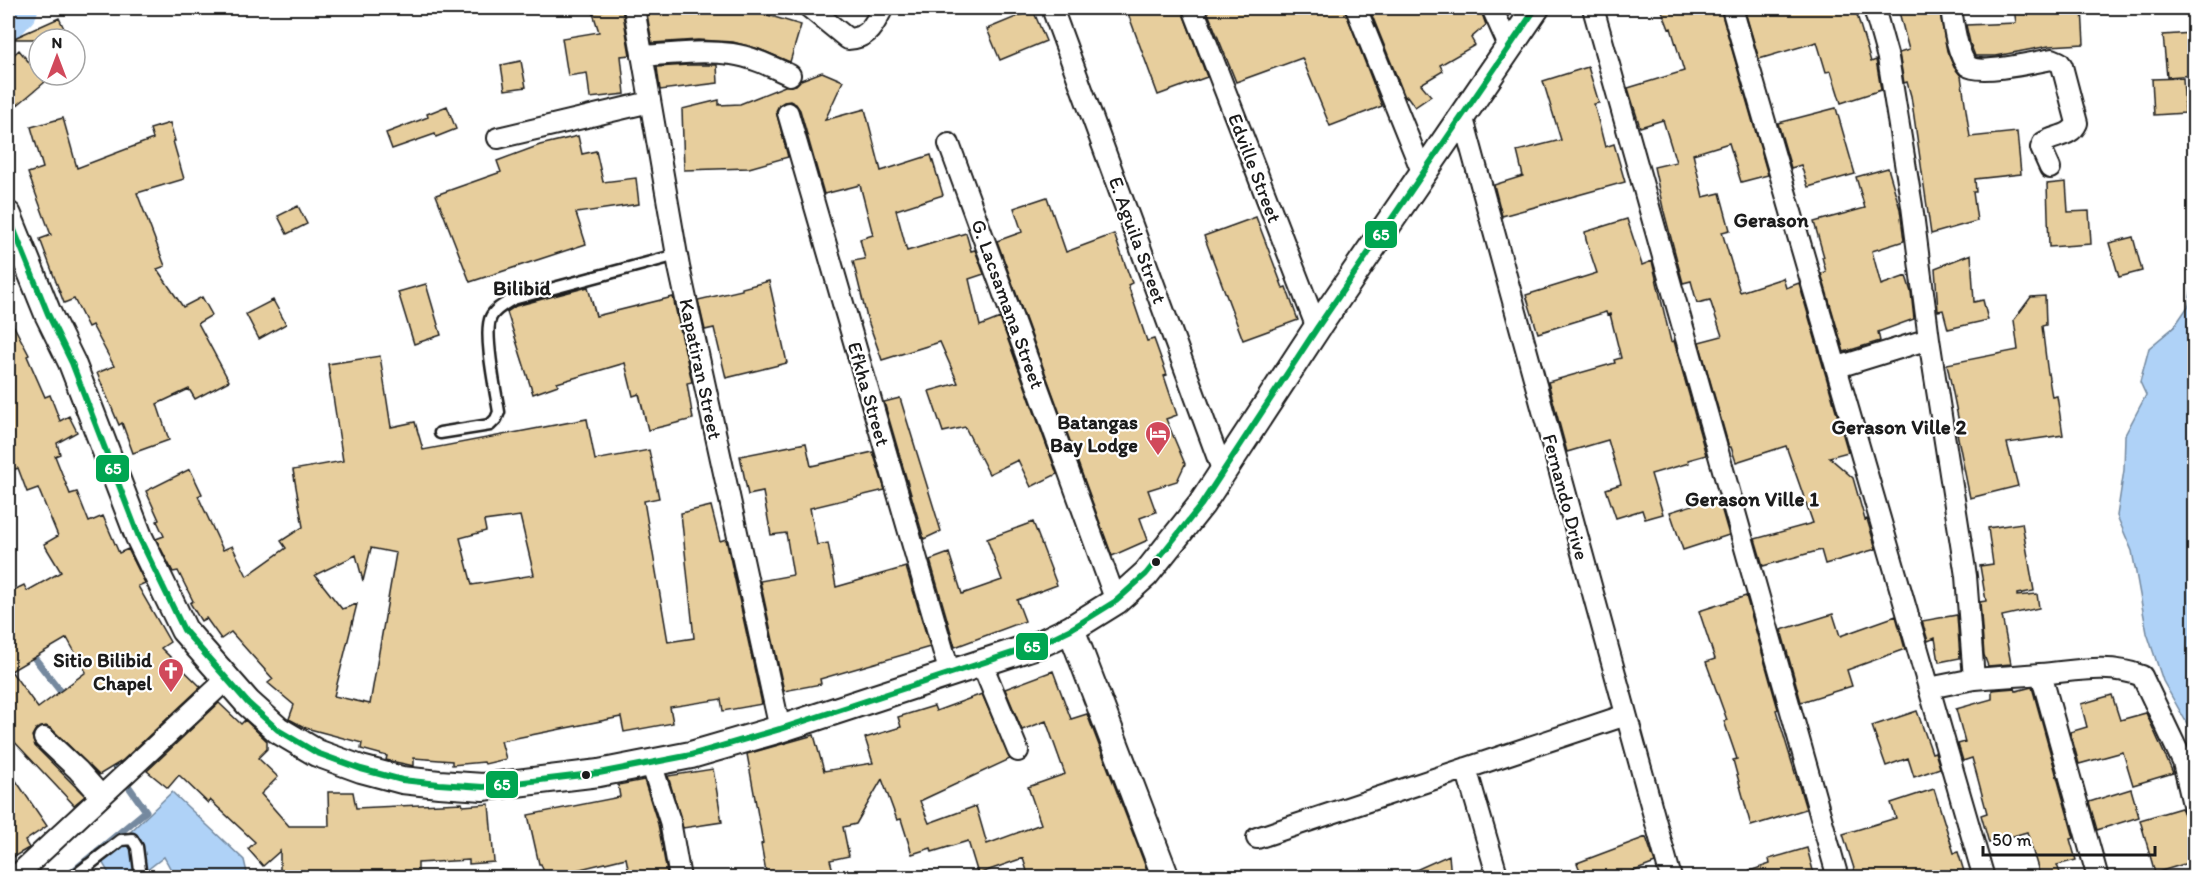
<svg xmlns="http://www.w3.org/2000/svg" width="2202" height="885" viewBox="0 0 2202 885" font-family="Itim,sans-serif">
<rect width="100%" height="100%" fill="#fff"/>
<filter id="ink" filterUnits="userSpaceOnUse"><feTurbulence type="fractalNoise" baseFrequency=".0167" numOctaves="2"/><feDisplacementMap in="SourceGraphic" scale="12" xChannelSelector="R" yChannelSelector="G"/><feConvolveMatrix kernelMatrix="1 2 1 2 8 2 1 2 1" color-interpolation-filters="sRGB"/></filter>
<g filter="url(#ink)">
<path fill="#afd2f7" stroke="#74899f" stroke-width="1.5" d="M 2194,273 L 2194,736 L 2163,681 L 2147,633 L 2132,551 L 2117,516 L 2124,470 L 2125,435 L 2146,395 L 2140,382 L 2149,348 L 2174,327 L 2189,305 Z
M 172,792 L 244,860 L 248,877 L 175,877 L 164,857 L 138,877 L 111,877 L 101,860 Z"/>
<g fill="none" stroke-linecap="round" stroke-linejoin="round">
<path stroke="#74899f" stroke-width="7" d="M 29,651 L 65,697
M 65,878 L 146,811 L 110,760"/>
<path stroke="#afd2f7" stroke-width="42" d="M 8,18 L 17,8"/>
</g>
<path fill="#e7ce9d" stroke="#1c1c1c" stroke-width="1.5" fill-rule="evenodd" d="M 614,8 L 622,8 L 630,55 L 621,56 L 625,94 L 590,98 L 587,73 L 568,76 L 562,38 L 599,32 L 593,13 Z
M 646,8 L 744,8 L 801,25 L 790,62 L 759,49 L 733,42 L 698,40 L 652,43 Z
M 1126,8 L 1181,8 L 1207,77 L 1158,95 Z
M 1206,8 L 1344,8 L 1382,106 L 1330,126 L 1302,58 L 1236,82 Z
M 1369,8 L 1480,8 L 1486,25 L 1471,38 L 1475,45 L 1440,65 L 1443,71 L 1421,84 L 1431,96 L 1415,107 L 1407,96 L 1405,97 Z
M 1661,8 L 1720,8 L 1768,175 L 1741,182 L 1729,143 L 1693,154 L 1703,197 L 1720,193 L 1730,230 L 1722,232 L 1740,292 L 1783,278 L 1786,288 L 1799,283 L 1848,452 L 1829,457 L 1853,478 L 1865,520 L 1867,519 L 1876,549 L 1825,564 L 1821,550 L 1763,566 L 1755,539 L 1813,523 L 1786,446 L 1736,462 L 1731,447 L 1729,447 L 1699,342 L 1722,336 L 1710,300 L 1697,303 L 1691,281 L 1683,283 L 1663,208 L 1654,167 L 1676,162 L 1663,120 L 1640,127 L 1628,88 L 1684,71 L 1671,28 L 1669,29 Z
M 1744,8 L 1855,8 L 1871,62 L 1876,60 L 1881,90 L 1841,103 L 1831,71 L 1826,72 L 1817,42 L 1759,59 Z
M 1898,8 L 1939,8 L 1947,51 L 1954,67 L 1961,76 L 1970,137 L 2017,132 L 2021,174 L 1975,179 L 1976,192 L 1973,192 L 1977,221 L 1931,234 L 1911,96 L 1907,82 L 1904,83 L 1899,53 L 1909,50 Z
M 2014,8 L 2082,8 L 2084,44 L 2049,46 L 1996,56 L 1975,56 L 1970,43 L 1966,25 L 2016,23 Z
M 1033,10 L 1046,41 L 1000,60 L 987,29 Z
M 59,18 L 69,39 L 12,39 Z
M 2192,33 L 2194,75 L 2167,77 L 2163,35 Z
M 19,50 L 45,82 L 8,113 L 8,60 Z
M 521,61 L 526,87 L 505,90 L 501,65 Z
M 688,65 L 717,65 L 718,83 L 660,90 L 657,67 Z
M 1588,67 L 1599,103 L 1594,104 L 1605,147 L 1614,144 L 1625,182 L 1502,216 L 1494,185 L 1523,176 L 1517,151 L 1561,140 L 1543,81 Z
M 822,72 L 843,81 L 825,120 L 865,109 L 881,171 L 931,155 L 943,195 L 896,210 L 907,251 L 966,233 L 971,251 L 975,250 L 984,274 L 969,279 L 980,326 L 1000,318 L 1057,474 L 1031,487 L 1018,460 L 989,474 L 965,427 L 943,432 L 929,391 L 958,383 L 940,342 L 882,360 L 867,318 L 853,261 L 865,259 L 860,239 L 873,235 L 860,185 L 824,194 L 800,110 L 796,104 L 790,101 L 784,102 L 779,105 L 776,111 L 788,157 L 749,168 L 684,170 L 682,109 L 719,100 L 719,105 L 740,104 L 785,86 L 796,85 L 801,80 Z
M 2183,78 L 2185,113 L 2154,115 L 2152,79 Z
M 447,106 L 456,129 L 436,137 L 435,134 L 392,149 L 386,133 L 428,117 L 427,114 Z
M 1836,108 L 1855,174 L 1808,187 L 1801,165 L 1791,168 L 1778,123 Z
M 63,118 L 77,168 L 153,139 L 150,129 L 170,123 L 175,141 L 173,141 L 184,179 L 137,193 L 165,266 L 157,269 L 183,307 L 202,297 L 212,315 L 198,323 L 229,381 L 195,399 L 189,389 L 157,404 L 169,440 L 133,453 L 122,423 L 119,425 L 97,373 L 114,366 L 92,325 L 88,327 L 74,299 L 64,303 L 40,239 L 51,235 L 28,173 L 43,168 L 31,127 Z
M 578,136 L 582,154 L 596,151 L 603,182 L 636,178 L 639,204 L 576,213 L 586,244 L 470,282 L 436,195 L 501,172 L 497,161 L 540,145 Z
M 1888,168 L 1900,209 L 1904,241 L 1872,251 L 1881,285 L 1906,276 L 1911,292 L 1914,319 L 1878,332 L 1880,341 L 1844,352 L 1821,273 L 1826,272 L 1822,257 L 1824,257 L 1814,222 L 1865,208 L 1856,177 Z
M 2066,182 L 2068,212 L 2089,211 L 2091,244 L 2049,247 L 2047,184 Z
M 1047,197 L 1066,252 L 1114,234 L 1132,283 L 1128,285 L 1147,341 L 1154,339 L 1167,375 L 1164,376 L 1177,415 L 1166,419 L 1185,464 L 1177,481 L 1148,490 L 1156,512 L 1140,518 L 1148,540 L 1112,556 L 997,241 L 1022,232 L 1014,208 Z
M 298,206 L 307,224 L 287,234 L 278,216 Z
M 1256,217 L 1283,288 L 1286,287 L 1298,320 L 1243,340 L 1204,236 Z
M 1627,219 L 1642,265 L 1652,261 L 1671,342 L 1674,341 L 1706,455 L 1688,460 L 1689,463 L 1651,474 L 1663,514 L 1645,519 L 1642,510 L 1616,518 L 1606,489 L 1621,484 L 1608,440 L 1567,452 L 1548,382 L 1615,363 L 1614,360 L 1621,358 L 1610,314 L 1607,315 L 1606,312 L 1538,333 L 1526,295 L 1597,273 L 1586,240 L 1585,232 Z
M 2133,237 L 2142,271 L 2119,277 L 2109,243 Z
M 1971,254 L 1974,302 L 1983,300 L 1988,320 L 1948,329 L 1943,310 L 1938,311 L 1935,268 Z
M 769,281 L 787,363 L 726,378 L 714,328 L 705,330 L 698,300 L 742,290 L 742,288 Z
M 426,284 L 441,335 L 414,344 L 398,292 Z
M 588,287 L 596,316 L 673,297 L 692,382 L 687,383 L 693,419 L 648,430 L 639,394 L 633,396 L 625,363 L 557,383 L 558,385 L 533,394 L 507,312 L 516,306 Z
M 2045,296 L 2046,325 L 2042,326 L 2047,367 L 2052,397 L 2057,396 L 2063,435 L 2007,443 L 2018,486 L 1970,498 L 1957,433 L 1961,432 L 1947,364 L 2018,350 L 2014,320 L 2031,297 Z
M 273,300 L 286,324 L 259,339 L 246,314 Z
M 8,315 L 29,355 L 27,356 L 45,397 L 50,395 L 60,421 L 69,416 L 77,432 L 57,443 L 60,454 L 55,456 L 70,494 L 77,492 L 89,522 L 103,516 L 119,553 L 128,549 L 145,583 L 138,586 L 170,642 L 161,648 L 201,687 L 122,761 L 99,775 L 52,729 L 46,726 L 36,729 L 32,736 L 35,746 L 85,796 L 74,805 L 8,735 L 8,593 L 24,585 L 27,591 L 61,572 L 44,544 L 58,536 L 38,488 L 27,492 L 18,468 L 8,472 ZM 67,638 L 86,672 L 38,708 L 11,671 Z
M 380,356 L 391,427 L 415,422 L 423,450 L 587,419 L 595,460 L 649,450 L 659,498 L 644,501 L 668,642 L 694,638 L 681,513 L 711,506 L 720,541 L 726,539 L 762,704 L 723,711 L 721,699 L 670,707 L 673,723 L 624,732 L 621,717 L 501,741 L 506,759 L 485,764 L 484,762 L 452,765 L 452,761 L 414,758 L 414,766 L 386,760 L 387,756 L 361,749 L 362,743 L 306,728 L 289,719 L 294,705 L 268,683 L 273,679 L 231,632 L 221,639 L 206,618 L 201,621 L 190,603 L 193,601 L 178,571 L 173,572 L 156,539 L 164,536 L 157,521 L 159,520 L 146,491 L 190,469 L 202,494 L 198,496 L 223,550 L 232,546 L 247,576 L 286,548 L 281,541 L 303,527 L 293,470 L 343,461 L 328,364 ZM 520,516 L 534,575 L 472,585 L 460,538 L 486,531 L 484,521 ZM 371,548 L 396,553 L 370,704 L 334,696 L 357,604 L 342,609 L 315,575 L 356,555 L 363,581 Z
M 900,398 L 941,531 L 924,539 L 884,402 Z
M 806,443 L 811,466 L 873,452 L 885,490 L 810,508 L 817,545 L 828,543 L 836,587 L 906,567 L 930,647 L 820,679 L 821,684 L 784,691 L 760,581 L 793,575 L 786,533 L 771,535 L 763,492 L 748,495 L 740,456 Z
M 1718,497 L 1729,535 L 1683,550 L 1670,512 Z
M 1033,522 L 1057,585 L 1017,600 L 1025,621 L 955,647 L 930,560 L 949,553 L 962,594 L 1002,580 L 987,539 Z
M 2022,523 L 2034,591 L 2017,594 L 2017,596 L 2037,594 L 2039,608 L 2002,616 L 2011,664 L 1988,666 L 1984,655 L 1980,602 L 1986,601 L 1980,566 L 1993,564 L 1988,528 Z
M 1746,596 L 1778,709 L 1776,710 L 1806,809 L 1751,826 L 1733,760 L 1737,759 L 1724,721 L 1727,720 L 1706,662 L 1715,659 L 1699,611 Z
M 1833,614 L 1840,636 L 1896,616 L 1905,649 L 1847,670 L 1852,686 L 1801,702 L 1781,630 Z
M 1957,615 L 1960,658 L 1939,662 L 1935,638 L 1928,641 L 1922,621 Z
M 1053,671 L 1071,719 L 1087,714 L 1150,878 L 1029,878 L 1023,858 L 978,874 L 968,841 L 932,852 L 931,848 L 912,854 L 901,819 L 897,820 L 882,779 L 856,824 L 843,827 L 849,856 L 830,860 L 835,878 L 773,878 L 772,871 L 766,872 L 761,844 L 763,843 L 747,754 L 814,735 L 824,771 L 873,763 L 865,738 L 901,727 L 898,717 L 934,706 L 936,711 L 982,694 L 1010,759 L 920,801 L 929,823 L 976,806 L 987,844 L 1041,824 L 1028,787 L 1065,774 L 1046,721 L 1022,730 L 1005,689 Z
M 2032,687 L 2074,838 L 2070,839 L 2076,860 L 2057,865 L 2062,878 L 2041,878 L 2027,832 L 1989,843 L 1981,815 L 1987,813 L 1976,772 L 1972,758 L 1963,761 L 1958,744 L 1965,742 L 1956,709 L 1992,699 L 1992,690 L 2015,688 L 2016,691 Z
M 2112,695 L 2120,720 L 2146,713 L 2173,773 L 2133,785 L 2123,752 L 2079,764 L 2070,732 L 2087,727 L 2081,704 Z
M 219,703 L 241,724 L 245,720 L 267,741 L 267,749 L 258,758 L 278,777 L 261,794 L 289,826 L 329,826 L 328,792 L 353,792 L 356,808 L 462,803 L 463,806 L 489,804 L 494,862 L 469,864 L 469,860 L 418,863 L 418,878 L 280,878 L 280,851 L 263,866 L 248,849 L 255,842 L 210,800 L 208,803 L 179,775 L 168,788 L 147,771 Z
M 1917,711 L 1932,753 L 1935,752 L 1940,768 L 1914,777 L 1908,758 L 1886,766 L 1872,726 Z
M 8,769 L 47,826 L 25,841 L 29,848 L 27,849 L 8,860 Z
M 713,769 L 722,822 L 683,828 L 668,776 Z
M 644,780 L 658,824 L 668,878 L 630,878 L 626,858 L 576,870 L 579,878 L 546,878 L 541,864 L 539,864 L 528,815 L 620,797 L 618,785 Z
M 1934,789 L 1954,853 L 1958,852 L 1966,878 L 1857,878 L 1843,834 L 1896,818 L 1891,803 Z
M 2131,789 L 2139,817 L 2097,830 L 2089,802 Z
M 2181,808 L 2186,818 L 2194,821 L 2194,861 L 2155,873 L 2140,820 Z
M 1646,837 L 1655,863 L 1616,878 L 1583,878 L 1577,863 Z
M 1807,848 L 1815,878 L 1739,878 L 1738,875 L 1770,864 L 1769,859 Z
M 1449,855 L 1451,878 L 1398,878 Z"/>
<g fill="none" stroke-linecap="round" stroke-linejoin="round">
<defs>
<path id="service" d="M 440,433 L 490,425 L 496,419 L 499,412 C 496,393 483,332 491,317 C 495,309 505,304 513,299 L 677,255
M 88,865 L 89,878
M 72,878 L 121,840 L 132,839 L 137,847 L 141,878"/>
<path id="minor" d="M 634,8 L 679,267 L 780,729
M 810,8 L 848,39 C 870,38 873,25 883,8
M 1052,8 L 1223,472
M 1193,8 L 1317,328
M 1356,8 L 1423,174
M 1492,8 L 1509,46
M 1593,8 L 1838,878
M 1732,8 L 1984,878
M 1874,8 L 1888,58 L 1912,206 L 1929,339 L 1966,576 L 1974,679 C 1996,677 2018,676 2040,674 C 2077,671 2107,663 2142,676 L 2183,762 L 2194,809
M 1951,8 C 1953,22 1957,56 1968,66 C 1979,75 2036,62 2052,59 L 2059,62 L 2062,66 L 2077,123 C 2071,137 2055,135 2043,143 L 2041,148 L 2050,168
M 642,56 C 672,54 702,50 732,54 C 753,57 772,67 790,75
M 788,113 L 950,674
M 1462,115 L 1671,878
M 498,138 L 650,102
M 949,144 L 1116,601
M 1838,367 L 1929,339
M 982,664 L 1018,751
M 2041,674 L 2098,878
M 1929,688 L 1974,679
M 44,738 L 78,770 L 101,796
M 651,763 L 670,821 L 680,878
M 1466,768 L 1498,878
M 1257,838 L 1626,715
M 14,878 L 227,679"/>
<path id="tertiary" d="M 8,215 L 48,314 L 72,363 L 139,537 L 184,630 L 248,703 L 278,730 L 317,753 L 361,769 L 402,780 L 439,784 L 483,787 L 599,773 L 691,755 L 780,729 L 1040,644 L 1071,629 L 1116,601 L 1146,574 L 1201,505 L 1317,328 L 1536,8
M 1071,629 L 1166,878"/>
</defs>
<use href="#service" stroke="#1c1c1c" stroke-width="15"/>
<use href="#minor" stroke="#1c1c1c" stroke-width="24"/>
<use href="#tertiary" stroke="#1c1c1c" stroke-width="30"/>
<use href="#service" stroke="#fff" stroke-width="10"/>
<use href="#minor" stroke="#fff" stroke-width="20"/>
<use href="#tertiary" stroke="#fff" stroke-width="26"/>
<defs>
<path id="bus-1" d="M 8,215 L 48,314 L 72,363 L 139,537 L 184,630 L 248,703 L 278,730 L 317,753 L 361,769 L 402,780 L 439,784 L 483,787 L 599,773 L 691,755 L 780,729 L 1040,644 L 1071,629 L 1116,601 L 1146,574 L 1201,505 L 1317,328 L 1536,8"/>
</defs>
<use href="#bus-1" stroke="#fff" stroke-width="10"/>
<use href="#bus-1" stroke="#00a651" stroke-width="6"/>
</g>
</g>
<defs>
<symbol id="hotel-pin" viewBox="-11 -11 22 30"><path d="M0 17L-7.5 6A9.5 9.5 0 1 1 7.5 6Z" fill="#d1495b" stroke="#fff"/><path d="M-6-4.5h1.5V1H6V5H4.5V3h-9V5H-6ZM-4 0a1.8 1.8 0 1 1 3.6 0ZM.5 0V-2.5h3Q6-2.5 6 0Z" fill="#fff"/></symbol>
<symbol id="church-pin" viewBox="-11 -11 22 30"><path d="M0 17L-7.5 6A9.5 9.5 0 1 1 7.5 6Z" fill="#d1495b" stroke="#fff"/><path d="M-1.2-6h2.4v3.5h3.3v2.4h-3.3V6h-2.4V-.1h-3.3v-2.4h3.3Z" fill="#fff"/></symbol>
</defs>
<g fill-rule="evenodd">
<use href="#hotel-pin" x="1143" y="419" width="30" height="40"/>
<use href="#church-pin" x="156" y="656" width="30" height="40"/>
</g>
<g fill="#1c1c1c" stroke="#fff" stroke-width="2">
<circle cx="1156" cy="562" r="5"/>
<circle cx="586" cy="775" r="5"/>
</g>
<g text-anchor="middle" stroke-width="4.5" stroke-linejoin="round" paint-order="stroke">
<g font-size="20" fill="#1c1c1c" stroke="#fff">
<text transform="translate(1255 168) rotate(69)" y="7">Edville Street</text>
<text transform="translate(1138 240) rotate(70)" y="7">E. Aguila Street</text>
<text transform="translate(1008 304) rotate(70)" y="7">G. Lacsamana Street</text>
<text transform="translate(701 369) rotate(78)" y="7">Kapatiran Street</text>
<text transform="translate(869 394) rotate(74)" y="7">Efkha Street</text>
<text transform="translate(1566 497) rotate(75)" y="7">Fernando Drive</text>
</g>
<g font-size="20" font-weight="bold" fill="#1c1c1c" stroke="#fff" text-anchor="end">
<text x="1138" y="429">Batangas<tspan x="1138" dy="23">Bay Lodge</tspan></text>
<text x="152" y="667">Sitio Bilibid<tspan x="152" dy="23">Chapel</tspan></text>
</g>
<g font-size="21" font-weight="bold" fill="#1c1c1c" stroke="#fff">
<text x="1771" y="227">Gerason</text>
<text x="522" y="295">Bilibid</text>
<text x="1899" y="434">Gerason Ville 2</text>
<text x="1752" y="506">Gerason Ville 1</text>
</g>
</g>
<g stroke="#fff" stroke-width="2">
<rect x="1364" y="220" width="34" height="29" rx="6" fill="#00a651"/>
<rect x="95" y="454" width="35" height="29" rx="6" fill="#00a651"/>
<rect x="1015" y="632" width="34" height="29" rx="6" fill="#00a651"/>
<rect x="485" y="770" width="34" height="29" rx="6" fill="#00a651"/>
</g>
<g font-size="16" text-anchor="middle" font-weight="bold" fill="#fff">
<text x="1381" y="240">65</text>
<text x="113" y="474">65</text>
<text x="1032" y="652">65</text>
<text x="502" y="790">65</text>
</g>
<rect width="2202" height="885" fill="none" stroke="#fff" stroke-width="30"/>
<rect x="15" y="15" width="2172" height="855" fill="none" stroke="#1c1c1c" stroke-width="2" filter="url(#ink)"/>
<g transform="translate(57 57)"><circle r="28" fill="#ffffff" stroke="#a4a4a4" stroke-width="1.5"/>
<path d="M0-4.5L10 22L0 15L-10 22Z" fill="#d1495b"/>
<text y="-9" font-size="16" font-weight="bold" text-anchor="middle" fill="#1c1c1c">N</text>
</g>
<path d="M1983 846v9h172v-9" fill="none" stroke="#1c1c1c" stroke-width="3"/>
<text x="1992" y="846" font-size="18" fill="#1c1c1c" stroke="#ffffff" stroke-width="4.5" paint-order="stroke">50 m</text>
</svg>
